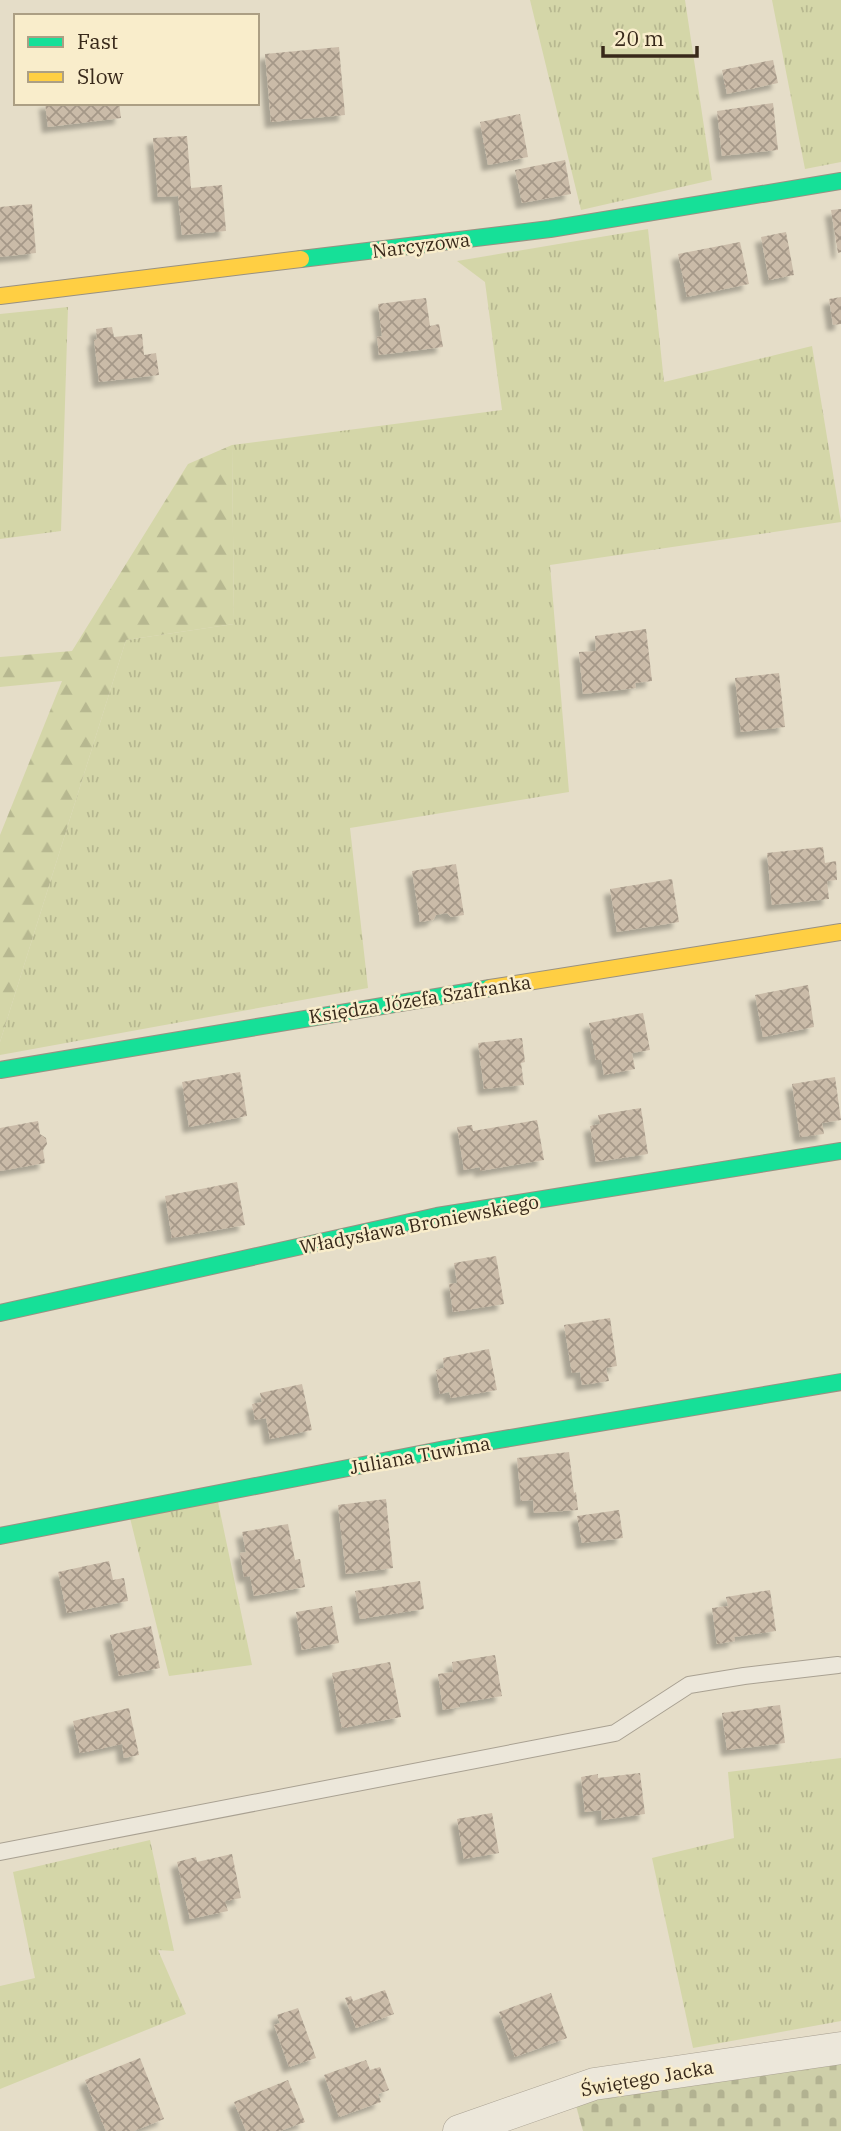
<svg xmlns="http://www.w3.org/2000/svg" width="841" height="2131" viewBox="0 0 841 2131" font-family="'IBM Plex Serif',serif">
<defs>
<pattern id="grass-tufts" width="24" height="20" patternUnits="userSpaceOnUse" patternTransform="scale(1.75)"><rect width="24" height="20" fill="#d4d6a8"/><path d="M3 7l-1-3M5 7V3M7 7l1-3M15 17l-1-3M17 17v-4M19 17l1-3" fill="none" stroke="#b7b890"/></pattern>
<pattern id="forest-firs" width="22" height="20" patternUnits="userSpaceOnUse" patternTransform="scale(1.75)"><rect width="22" height="20" fill="#d4d6a8"/><path d="M5 1l3.5 6h-7zM16 11l3.5 6h-7z" fill="#b7b890"/></pattern>
<pattern id="cemetery-stones" width="16" height="16" patternUnits="userSpaceOnUse" patternTransform="scale(1.75)"><rect width="16" height="16" fill="#cecfa9"/><path d="M2 7V4a2 2 0 0 1 4 0v3zM10 15v-3a2 2 0 0 1 4 0v3z" fill="#b2b291"/></pattern>
<pattern id="building-cross-hatch" width="8" height="8" patternUnits="userSpaceOnUse" patternTransform="scale(1.75)"><rect width="8" height="8" fill="#cabba8"/><path d="M0 0l8 8M0 8l8-8" fill="none" stroke="#a59888"/></pattern>
<filter id="shadow"><feDropShadow dx="-6" dy="6" stdDeviation="2" flood-color="#0004"/></filter>
</defs>
<rect width="100%" height="100%" fill="#e5ddc8"/>
<path fill="url(#grass-tufts)" d="M 530,0 L 685,0 L 712,180 L 581,210 Z
M 772,0 L 841,0 L 841,162 L 805,169 Z
M 648,229 L 664,382 L 812,346 L 841,522 L 550,565 L 569,792 L 350,828 L 368,988 L 0,1055 L 0,1042 L 126,640 L 234,624 L 232,445 L 502,410 L 485,282 L 457,261 Z
M 68,307 L 61,531 L 0,539 L 0,314 Z
M 218,1502 L 252,1665 L 169,1676 L 130,1518 Z
M 841,1758 L 841,2021 L 693,2048 L 652,1858 L 734,1838 L 728,1772 Z
M 150,1840 L 174,1951 L 158,1950 L 186,2014 L 0,2089 L 0,1986 L 35,1978 L 13,1872 Z"/>
<path fill="url(#forest-firs)" d="M 232,445 L 234,624 L 126,640 L 0,1042 L 0,835 L 62,681 L 0,687 L 0,657 L 72,651 L 188,464 Z"/>
<path fill="url(#cemetery-stones)" d="M 841,2048 L 841,2131 L 583,2131 L 572,2091 Z"/>
<path fill="url(#building-cross-hatch)" filter="url(#shadow)" d="M 339,47 L 345,115 L 271,122 L 265,54 Z
M 773,60 L 778,83 L 727,94 L 722,70 Z
M 45,103 L 119,103 L 121,118 L 48,127 Z
M 773,103 L 778,150 L 722,156 L 717,111 Z
M 520,114 L 528,157 L 488,165 L 480,122 Z
M 187,136 L 191,188 L 222,185 L 226,231 L 182,235 L 178,196 L 158,197 L 153,138 Z
M 565,160 L 571,194 L 522,203 L 515,170 Z
M 32,204 L 36,253 L 0,257 L 0,207 Z
M 841,209 L 841,252 L 838,253 L 831,210 Z
M 786,232 L 794,275 L 769,280 L 761,237 Z
M 740,242 L 749,284 L 687,297 L 678,254 Z
M 841,297 L 841,324 L 833,325 L 829,299 Z
M 426,298 L 430,326 L 439,324 L 443,347 L 379,355 L 377,337 L 382,336 L 378,304 Z
M 112,327 L 114,337 L 142,334 L 144,355 L 156,353 L 159,375 L 99,382 L 94,340 L 97,339 L 96,329 Z
M 646,629 L 652,681 L 635,683 L 636,688 L 583,694 L 579,652 L 596,651 L 595,636 Z
M 779,673 L 785,727 L 741,732 L 735,678 Z
M 823,847 L 825,863 L 836,861 L 837,880 L 827,881 L 829,899 L 772,905 L 767,853 Z
M 456,864 L 464,915 L 451,917 L 447,913 L 436,915 L 433,920 L 420,922 L 412,871 Z
M 672,879 L 679,922 L 617,932 L 610,889 Z
M 808,985 L 814,1027 L 763,1037 L 755,995 Z
M 643,1013 L 650,1050 L 632,1053 L 635,1069 L 604,1075 L 601,1059 L 596,1060 L 589,1023 Z
M 522,1038 L 525,1062 L 521,1063 L 524,1085 L 484,1089 L 478,1043 Z
M 240,1072 L 247,1116 L 189,1127 L 182,1082 Z
M 835,1077 L 841,1120 L 822,1123 L 824,1134 L 800,1137 L 792,1084 Z
M 641,1108 L 648,1154 L 596,1162 L 590,1126 L 600,1124 L 598,1115 Z
M 537,1120 L 544,1160 L 480,1171 L 480,1167 L 464,1170 L 457,1127 L 472,1125 L 473,1131 Z
M 38,1121 L 40,1134 L 46,1138 L 47,1144 L 43,1150 L 45,1163 L 0,1171 L 0,1128 Z
M 237,1182 L 245,1225 L 172,1238 L 165,1196 Z
M 496,1256 L 504,1304 L 453,1312 L 449,1284 L 457,1283 L 454,1263 Z
M 610,1318 L 617,1366 L 606,1368 L 609,1381 L 582,1385 L 580,1372 L 572,1373 L 564,1325 Z
M 489,1349 L 497,1390 L 451,1398 L 449,1392 L 440,1394 L 436,1370 L 444,1368 L 443,1358 Z
M 302,1384 L 312,1430 L 270,1439 L 266,1418 L 255,1420 L 252,1404 L 262,1402 L 260,1393 Z
M 569,1452 L 574,1493 L 576,1492 L 578,1510 L 534,1513 L 533,1500 L 521,1501 L 517,1458 Z
M 386,1499 L 393,1568 L 346,1574 L 338,1505 Z
M 619,1510 L 623,1538 L 582,1543 L 577,1516 Z
M 288,1524 L 295,1560 L 300,1559 L 305,1587 L 254,1596 L 250,1576 L 244,1577 L 240,1553 L 246,1552 L 242,1532 Z
M 109,1561 L 113,1580 L 124,1578 L 128,1601 L 67,1613 L 58,1572 Z
M 420,1581 L 424,1609 L 360,1619 L 355,1591 Z
M 770,1590 L 776,1631 L 734,1637 L 735,1641 L 717,1644 L 712,1608 L 728,1606 L 726,1597 Z
M 332,1606 L 339,1643 L 302,1650 L 296,1612 Z
M 151,1626 L 160,1668 L 119,1676 L 110,1635 Z
M 495,1655 L 502,1696 L 460,1703 L 460,1707 L 443,1710 L 438,1674 L 453,1672 L 452,1662 Z
M 390,1662 L 401,1717 L 342,1728 L 332,1673 Z
M 780,1705 L 785,1743 L 727,1750 L 722,1713 Z
M 129,1708 L 139,1755 L 124,1758 L 122,1744 L 80,1753 L 73,1721 Z
M 640,1773 L 645,1814 L 602,1820 L 601,1810 L 585,1812 L 581,1777 L 598,1774 L 598,1778 Z
M 492,1813 L 499,1853 L 464,1859 L 457,1819 Z
M 232,1854 L 241,1898 L 225,1901 L 228,1911 L 190,1919 L 177,1862 L 196,1857 L 197,1862 Z
M 385,1990 L 394,2014 L 356,2028 L 345,1998 L 351,1996 L 353,2001 Z
M 551,1993 L 567,2038 L 515,2057 L 499,2012 Z
M 298,2008 L 316,2058 L 289,2067 L 274,2025 L 280,2023 L 277,2015 Z
M 140,2058 L 164,2119 L 134,2131 L 106,2131 L 85,2080 Z
M 366,2060 L 370,2070 L 380,2067 L 389,2090 L 378,2094 L 381,2102 L 339,2117 L 324,2075 Z
M 288,2080 L 305,2122 L 280,2131 L 246,2131 L 234,2102 Z"/>
<g fill="none" stroke-linecap="round" stroke-linejoin="round">
<defs>
<path id="lane" d="M 0,1852 L 615,1733 L 689,1685 L 744,1676 L 838,1665"/>
<path id="street" d="M 459,2131 L 594,2084 L 841,2048"/>
<path id="fast" d="M 301,259 L 550,229 L 841,181
M 0,1070 L 490,988
M 0,1313 L 437,1216 L 841,1151
M 0,1536 L 445,1449 L 841,1382"/>
<path id="slow" d="M 0,296 L 301,259
M 490,988 L 841,932"/>
</defs>
<use href="#lane" stroke="#a9a192" stroke-width="18"/>
<use href="#street" stroke="#a9a192" stroke-width="33"/>
<use href="#fast" stroke="#999182" stroke-width="18"/>
<use href="#slow" stroke="#999182" stroke-width="18"/>
<use href="#lane" stroke="#ece7da" stroke-width="16"/>
<use href="#street" stroke="#ece7da" stroke-width="32"/>
<use href="#fast" stroke="#16e098" stroke-width="16"/>
<use href="#slow" stroke="#ffcf43" stroke-width="16"/>
</g>
<g text-anchor="middle" stroke-width="5" stroke-linejoin="round" paint-order="stroke">
<g font-size="19" fill="#38291a" stroke="#f9edcb">
<text transform="translate(421 245) rotate(-7)" y="7">Narcyzowa</text>
<text transform="translate(420 999) rotate(-9)" y="7">Księdza Józefa Szafranka</text>
<text transform="translate(419 1224) rotate(-11)" y="7">Władysława Broniewskiego</text>
<text transform="translate(420 1455) rotate(-10)" y="7">Juliana Tuwima</text>
<text transform="translate(647 2078) rotate(-10)" y="7">Świętego Jacka</text>
</g>
</g>
<rect x="14" y="14" width="245" height="91" fill="#f9edcb" stroke="#ac9f84" stroke-width="2"/>
<rect x="28" y="37" width="35" height="10" fill="#16e098" stroke="#ac9f84" stroke-width="2"/>
<text x="77" y="49" font-size="21" fill="#38291a">Fast</text>
<rect x="28" y="72" width="35" height="10" fill="#ffcf43" stroke="#ac9f84" stroke-width="2"/>
<text x="77" y="84" font-size="21" fill="#38291a">Slow</text>
<path d="M603 46v10h94v-10" fill="none" stroke="#38291a" stroke-width="3.5"/>
<text x="614" y="46" font-size="21" fill="#38291a" stroke="#f9edcb" stroke-width="5" paint-order="stroke">20 m</text>
</svg>
